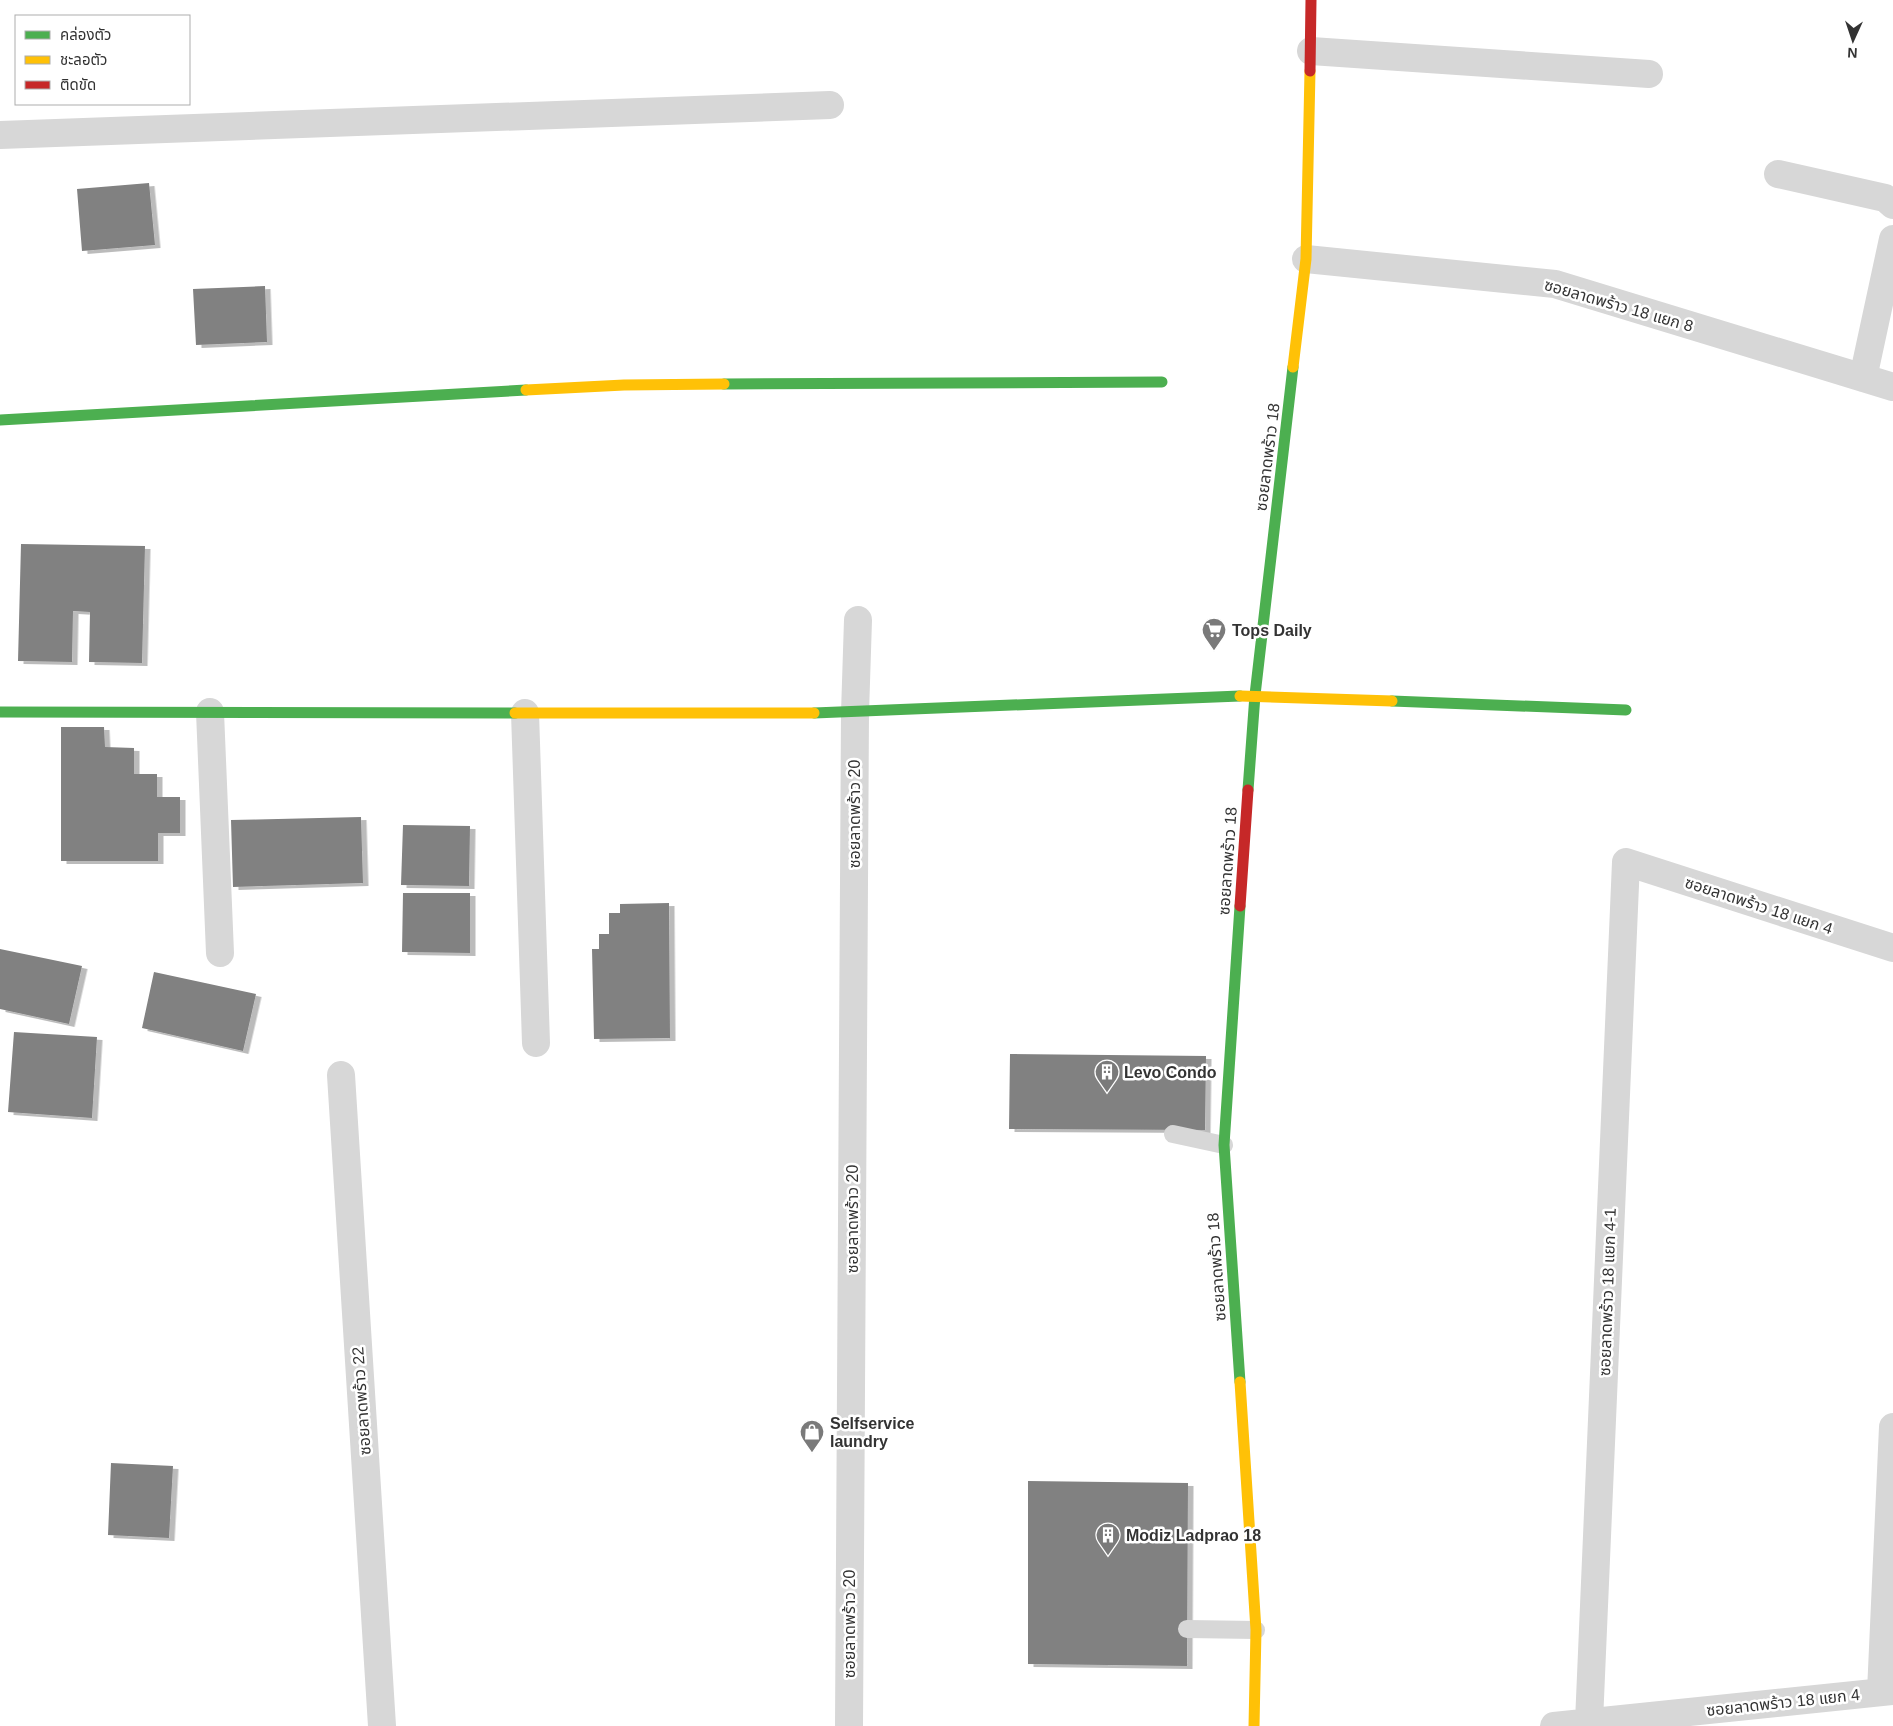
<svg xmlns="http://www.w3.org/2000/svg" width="1893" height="1726" viewBox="0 0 1893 1726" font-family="Arial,'Noto Sans Thai',sans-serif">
<defs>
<filter id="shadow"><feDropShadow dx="5.5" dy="3" stdDeviation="0" flood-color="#0004"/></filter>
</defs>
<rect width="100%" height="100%" fill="#fff"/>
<path fill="#818181" filter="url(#shadow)" d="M 149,183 L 155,245 L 82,251 L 77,189 Z
M 265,286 L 267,342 L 196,345 L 193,289 Z
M 21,544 L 145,546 L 142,663 L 89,662 L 90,612 L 73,611 L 72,662 L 18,661 Z
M 61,727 L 104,727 L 105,747 L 134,748 L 134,774 L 157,774 L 157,797 L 180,797 L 180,833 L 158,833 L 158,861 L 61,861 Z
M 361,817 L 363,883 L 233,887 L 231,820 Z
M 403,825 L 470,826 L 469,886 L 401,885 Z
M 403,893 L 470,893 L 470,953 L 402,952 Z
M 669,903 L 670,1038 L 594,1039 L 592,949 L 599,949 L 599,934 L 609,934 L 609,913 L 620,913 L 620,904 Z
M 0,949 L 82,966 L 69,1024 L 0,1009 Z
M 154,972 L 256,994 L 243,1051 L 142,1028 Z
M 14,1032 L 97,1037 L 92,1118 L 8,1112 Z
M 1010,1054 L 1206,1056 L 1205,1130 L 1009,1129 Z
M 111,1463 L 173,1466 L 169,1538 L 108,1535 Z
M 1028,1481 L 1188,1483 L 1187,1666 L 1028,1664 Z"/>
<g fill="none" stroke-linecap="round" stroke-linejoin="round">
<path stroke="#d7d7d7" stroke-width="18" d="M 1173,1134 L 1224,1145
M 1187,1629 L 1256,1630"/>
<path stroke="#d7d7d7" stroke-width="28" d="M 1311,51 L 1649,74
M 0,135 L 830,105
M 1778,174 L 1885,198 L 1893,205
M 1306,259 L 1555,284 L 1893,387
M 1863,378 L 1893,239
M 210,712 L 220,953
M 525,713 L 536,1043
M 341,1075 L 382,1726
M 1881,1692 L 1893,1427
M 1589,1722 L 1626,862 L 1893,948
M 849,1726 L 855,713 L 858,620
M 1554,1726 L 1893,1691"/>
<path stroke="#4caf50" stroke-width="11" d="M 724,384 L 1162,382
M 0,420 L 526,390
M 1392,701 L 1626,710
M 0,712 L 515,713
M 814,713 L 1240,696
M 1248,790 L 1255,695 L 1293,367
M 1240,1382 L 1224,1145 L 1240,906"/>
<path stroke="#ffc107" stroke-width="11" d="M 1293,367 L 1306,259 L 1310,71
M 526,390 L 624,385 L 724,384
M 1240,696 L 1392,701
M 515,713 L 814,713
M 1240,1382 L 1256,1630 L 1254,1726"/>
<path stroke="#c62828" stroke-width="11" d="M 1310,71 L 1311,0
M 1240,906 L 1248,790"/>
</g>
<defs>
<symbol id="supermarket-pin" viewBox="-11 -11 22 30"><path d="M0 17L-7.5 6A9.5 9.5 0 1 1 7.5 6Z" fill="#7a7a7a" stroke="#fff"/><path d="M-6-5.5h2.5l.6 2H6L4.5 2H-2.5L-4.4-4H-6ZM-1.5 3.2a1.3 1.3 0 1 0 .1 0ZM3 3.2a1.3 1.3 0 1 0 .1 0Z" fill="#fff"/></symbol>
<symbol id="building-pin" viewBox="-11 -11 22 30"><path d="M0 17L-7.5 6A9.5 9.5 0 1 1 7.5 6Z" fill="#7a7a7a" stroke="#fff"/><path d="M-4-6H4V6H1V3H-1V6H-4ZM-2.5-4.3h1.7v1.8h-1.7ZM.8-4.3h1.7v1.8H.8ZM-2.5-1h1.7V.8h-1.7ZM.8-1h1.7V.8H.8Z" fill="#fff"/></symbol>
<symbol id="shop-pin" viewBox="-11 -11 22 30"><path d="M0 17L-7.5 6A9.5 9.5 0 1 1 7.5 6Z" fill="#7a7a7a" stroke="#fff"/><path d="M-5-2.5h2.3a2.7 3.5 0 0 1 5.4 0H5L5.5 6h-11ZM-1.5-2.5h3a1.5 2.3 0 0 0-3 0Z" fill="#fff"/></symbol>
</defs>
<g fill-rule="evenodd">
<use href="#supermarket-pin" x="1200" y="616" width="28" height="38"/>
<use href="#building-pin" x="1093" y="1058" width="28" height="38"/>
<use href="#shop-pin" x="798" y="1418" width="28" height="38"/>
<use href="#building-pin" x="1094" y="1521" width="28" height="38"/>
</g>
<g text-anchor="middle" stroke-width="5" stroke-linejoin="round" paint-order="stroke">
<g font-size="16" fill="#333" stroke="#fff">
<text transform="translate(1619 305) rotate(16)" y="6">ซอยลาดพร้าว 18 แยก 8</text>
<text transform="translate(1267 457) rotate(-83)" y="6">ซอยลาดพร้าว 18</text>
<text transform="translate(854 814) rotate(-90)" y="6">ซอยลาดพร้าว 20</text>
<text transform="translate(1227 861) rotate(-86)" y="6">ซอยลาดพร้าว 18</text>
<text transform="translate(1759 905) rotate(18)" y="6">ซอยลาดพร้าว 18 แยก 4</text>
<text transform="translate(852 1219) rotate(-90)" y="6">ซอยลาดพร้าว 20</text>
<text transform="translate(1216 1267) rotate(-94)" y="6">ซอยลาดพร้าว 18</text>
<text transform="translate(1607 1292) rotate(-88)" y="6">ซอยลาดพร้าว 18 แยก 4-1</text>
<text transform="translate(361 1401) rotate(-94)" y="6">ซอยลาดพร้าว 22</text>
<text transform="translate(849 1624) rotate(-90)" y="6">ซอยลาดพร้าว 20</text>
<text transform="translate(1783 1702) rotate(-6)" y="6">ซอยลาดพร้าว 18 แยก 4</text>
</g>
<g font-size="16" font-weight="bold" fill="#333" stroke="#fff" text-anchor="start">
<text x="1232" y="636">Tops Daily</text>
<text x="1124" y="1078">Levo Condo</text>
<text x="830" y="1429">Selfservice<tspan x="830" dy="18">laundry</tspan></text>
<text x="1126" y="1541">Modiz Ladprao 18</text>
</g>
</g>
<rect x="15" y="15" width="175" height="90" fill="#ffffff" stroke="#adadad"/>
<rect x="25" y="31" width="25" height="8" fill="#4caf50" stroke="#adadad"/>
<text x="60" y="40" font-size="15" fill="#333333">คล่องตัว</text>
<rect x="25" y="56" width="25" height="8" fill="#ffc107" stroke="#adadad"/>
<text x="60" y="65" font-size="15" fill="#333333">ชะลอตัว</text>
<rect x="25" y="81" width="25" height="8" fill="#c62828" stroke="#adadad"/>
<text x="60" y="90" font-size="15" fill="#333333">ติดขัด</text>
<g transform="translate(1853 40) rotate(183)" stroke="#ffffff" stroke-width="4" paint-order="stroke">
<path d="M0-4L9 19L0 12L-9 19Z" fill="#333333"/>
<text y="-8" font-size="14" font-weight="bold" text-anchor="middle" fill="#333333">N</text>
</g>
</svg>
